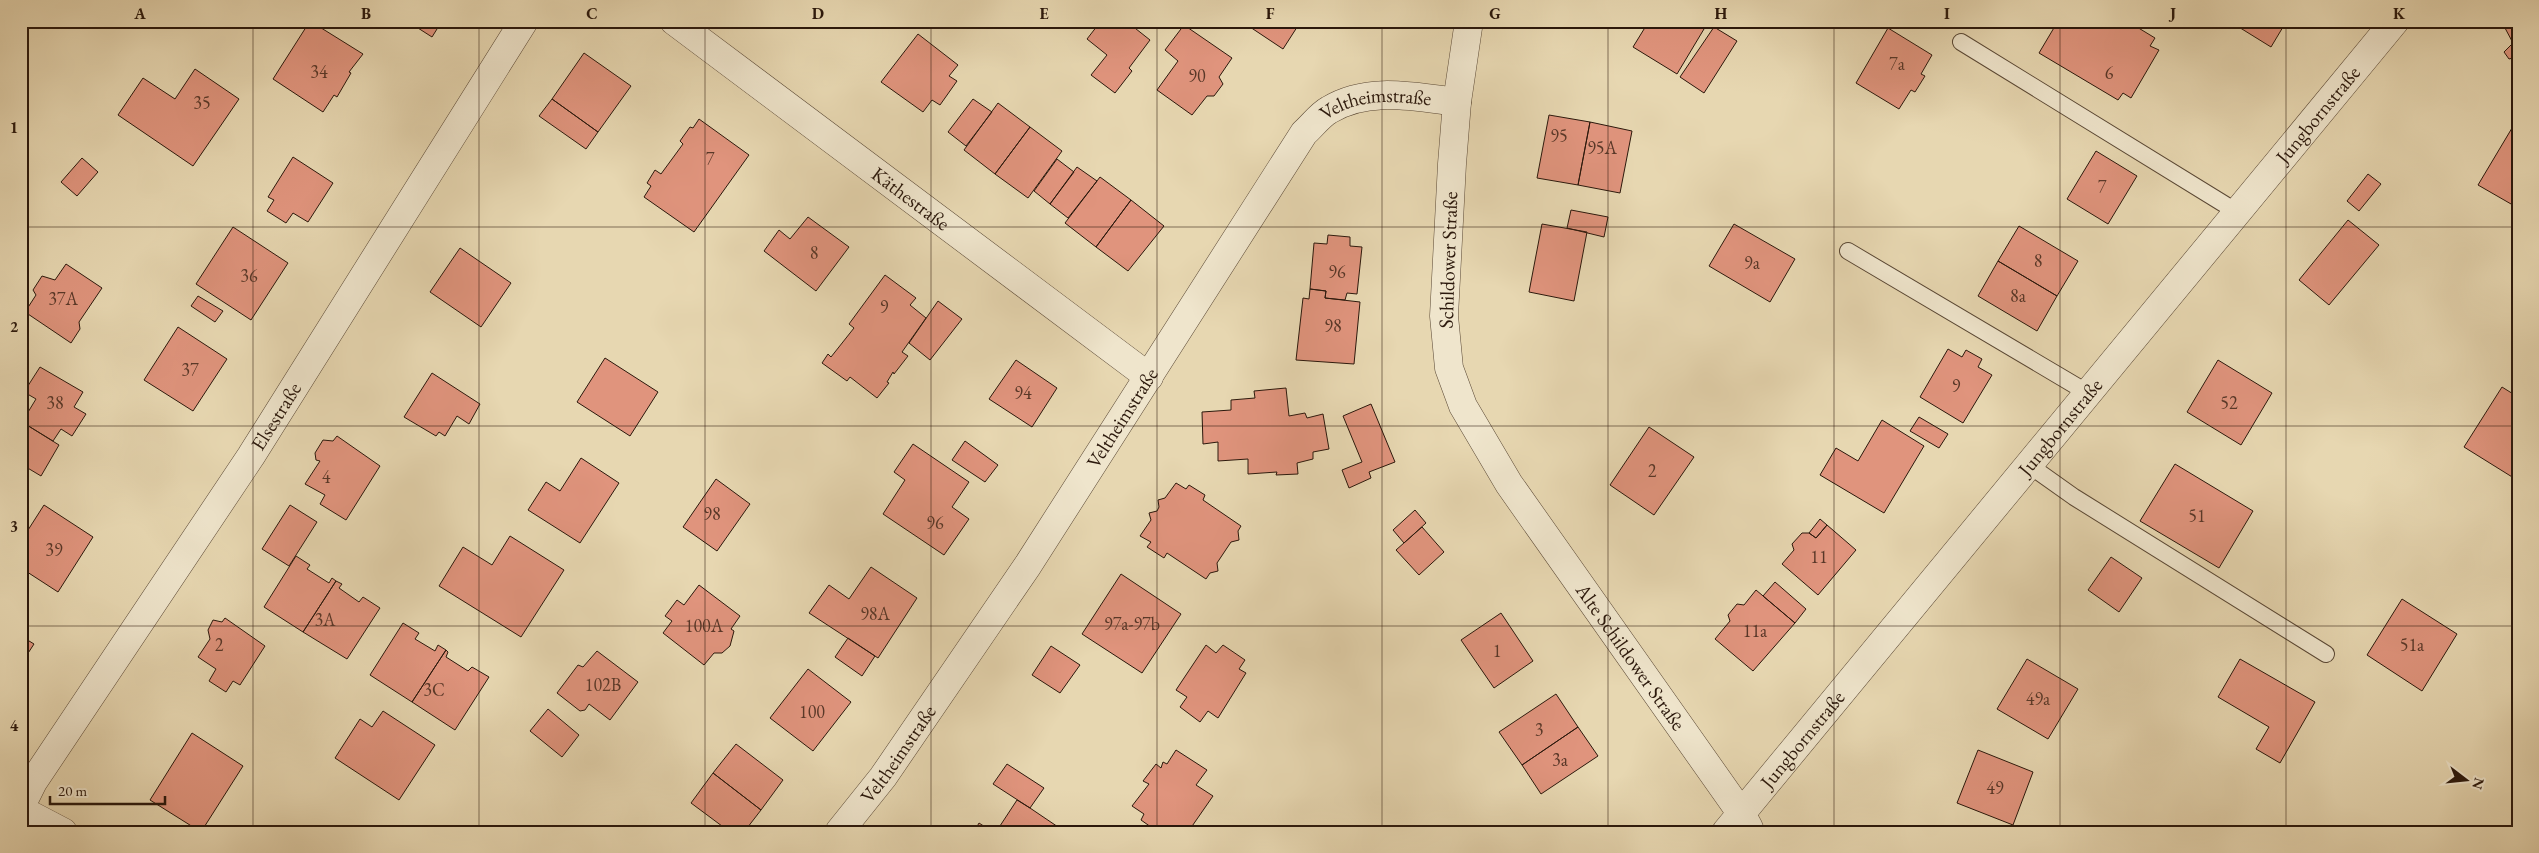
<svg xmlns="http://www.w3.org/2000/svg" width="2539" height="853" viewBox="0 0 2539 853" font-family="'EB Garamond',serif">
<rect width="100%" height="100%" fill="#e7d7b1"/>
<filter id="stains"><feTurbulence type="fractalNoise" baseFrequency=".004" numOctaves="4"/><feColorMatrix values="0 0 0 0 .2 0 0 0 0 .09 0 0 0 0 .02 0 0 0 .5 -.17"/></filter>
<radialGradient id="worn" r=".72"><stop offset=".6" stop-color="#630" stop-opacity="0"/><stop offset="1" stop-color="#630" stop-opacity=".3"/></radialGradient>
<path fill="#e0947d" stroke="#2b180c" d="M 310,21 L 363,54 L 349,72 L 351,73 L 337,97 L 334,95 L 323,112 L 273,79 Z
M 407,21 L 442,21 L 432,37 Z
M 1101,21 L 1126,21 L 1150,40 L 1129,68 L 1132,71 L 1115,93 L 1091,75 L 1107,55 L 1087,39 Z
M 1241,21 L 1301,21 L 1283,49 Z
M 1649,21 L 1691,21 L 1704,29 L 1677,74 L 1633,47 Z
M 2058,21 L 2127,21 L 2155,38 L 2150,46 L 2159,50 L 2131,98 L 2123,93 L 2118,100 L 2039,53 Z
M 2229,21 L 2294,21 L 2292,26 L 2286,22 L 2271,47 Z
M 2509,21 L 2518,21 L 2518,61 L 2513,58 L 2509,59 L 2504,52 L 2513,43 L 2505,28 Z
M 1184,25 L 1232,58 L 1219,77 L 1223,84 L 1214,96 L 1207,96 L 1192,115 L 1157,90 L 1178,61 L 1165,50 Z
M 1714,27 L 1737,41 L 1704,93 L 1680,77 Z
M 1888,28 L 1932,55 L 1921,74 L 1925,76 L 1915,92 L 1911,90 L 1899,109 L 1856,83 Z
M 918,34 L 958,65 L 949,76 L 957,81 L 940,105 L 932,100 L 923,112 L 881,82 Z
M 584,53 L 631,86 L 598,132 L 552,99 Z
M 195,69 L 239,99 L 193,166 L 118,115 L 143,78 L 175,99 Z
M 552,99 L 598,132 L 586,149 L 539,116 Z
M 973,99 L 992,112 L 966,146 L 948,132 Z
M 998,103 L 1030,127 L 995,174 L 964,150 Z
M 1549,115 L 1590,122 L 1578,185 L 1537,178 Z
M 2518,118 L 2518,208 L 2478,185 Z
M 699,119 L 749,155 L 694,232 L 644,197 L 651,186 L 647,183 L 655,170 L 661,174 L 683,144 L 680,141 L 690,127 L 693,128 Z
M 1590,122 L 1632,131 L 1620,193 L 1578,185 Z
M 1030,127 L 1062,151 L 1028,198 L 995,174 Z
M 2096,151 L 2137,176 L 2108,224 L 2067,199 Z
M 293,157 L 333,183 L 308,222 L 293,213 L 286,223 L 267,211 L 274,200 L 268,197 Z
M 82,158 L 98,172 L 77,196 L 61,182 Z
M 1057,159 L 1074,172 L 1050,204 L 1034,191 Z
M 1077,167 L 1097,181 L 1068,218 L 1050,204 Z
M 2368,174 L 2381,184 L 2359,211 L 2347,201 Z
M 1100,177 L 1131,200 L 1096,247 L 1065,223 Z
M 1131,200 L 1164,226 L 1128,271 L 1096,247 Z
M 1571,210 L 1608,217 L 1604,237 L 1567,228 Z
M 808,217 L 849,247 L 816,291 L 764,251 L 779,230 L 790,239 Z
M 2348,220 L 2379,245 L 2329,305 L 2299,280 Z
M 1542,224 L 1587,232 L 1574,301 L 1529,292 Z
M 1734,224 L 1795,259 L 1770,302 L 1709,266 Z
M 2019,226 L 2078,261 L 2057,296 L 1998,261 Z
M 233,227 L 288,263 L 251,320 L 196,284 Z
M 1328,235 L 1350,237 L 1350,246 L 1362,247 L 1357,294 L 1347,293 L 1345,300 L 1325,298 L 1326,291 L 1310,289 L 1314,243 L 1327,244 Z
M 460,248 L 511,283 L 481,327 L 430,292 Z
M 1998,261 L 2057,296 L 2037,331 L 1978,296 Z
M 66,264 L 102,288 L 79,322 L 80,329 L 71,343 L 25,312 L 36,295 L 33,290 L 42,276 L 55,280 Z
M 885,275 L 916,298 L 910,305 L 926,318 L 902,352 L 908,356 L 894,374 L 893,372 L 887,382 L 889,383 L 877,398 L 850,377 L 847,381 L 822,363 L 828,354 L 831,357 L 854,328 L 849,324 Z
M 1310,289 L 1326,291 L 1325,298 L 1360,302 L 1354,364 L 1296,360 L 1303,298 L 1309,299 Z
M 198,296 L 223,311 L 215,322 L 191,306 Z
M 938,301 L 962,319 L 930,360 L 909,343 Z
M 178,327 L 227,359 L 193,411 L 144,380 Z
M 1948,349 L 1962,357 L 1966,350 L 1982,359 L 1978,367 L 1992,375 L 1963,423 L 1920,397 Z
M 605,358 L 658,392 L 630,436 L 577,402 Z
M 1016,360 L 1057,388 L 1032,427 L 989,399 Z
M 2218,360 L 2272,393 L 2241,445 L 2187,412 Z
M 40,367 L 83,392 L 74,407 L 86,414 L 72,436 L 61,429 L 53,441 L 22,422 L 36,399 L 24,392 Z
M 432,373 L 480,404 L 469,424 L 457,416 L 445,436 L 439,432 L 436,436 L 404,417 Z
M 2502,387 L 2518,397 L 2517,480 L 2464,447 Z
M 1286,388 L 1289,416 L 1305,413 L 1307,418 L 1323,414 L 1329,449 L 1313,452 L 1313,459 L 1297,463 L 1298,474 L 1276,475 L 1277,472 L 1248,474 L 1248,459 L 1218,461 L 1218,442 L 1203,444 L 1202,412 L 1231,410 L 1231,400 L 1255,398 L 1254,391 Z
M 1371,404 L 1395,462 L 1369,472 L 1371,478 L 1349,488 L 1342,470 L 1362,462 L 1343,416 Z
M 1919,417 L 1948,434 L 1939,448 L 1910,431 Z
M 1882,420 L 1924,446 L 1884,513 L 1820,475 L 1836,448 L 1858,461 Z
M 22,422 L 59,445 L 41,476 L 21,464 Z
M 1649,427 L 1694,457 L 1654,515 L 1610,485 Z
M 337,436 L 380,466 L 346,520 L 320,504 L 325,495 L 305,484 L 320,461 L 316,460 L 315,453 L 323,440 L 333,441 Z
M 965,441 L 998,465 L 985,482 L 952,460 Z
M 913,444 L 969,482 L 952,507 L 969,519 L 944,555 L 883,514 L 905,480 L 894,472 Z
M 581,458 L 619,483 L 580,543 L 528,510 L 546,482 L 560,491 Z
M 2175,464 L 2253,511 L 2219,568 L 2140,521 Z
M 716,479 L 750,504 L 717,551 L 683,527 Z
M 1176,483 L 1186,489 L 1189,485 L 1205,495 L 1203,500 L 1241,526 L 1238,531 L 1239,540 L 1231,542 L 1217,563 L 1218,571 L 1210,573 L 1206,579 L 1167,553 L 1164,558 L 1147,547 L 1151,542 L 1140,536 L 1151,520 L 1149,513 L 1157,511 L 1159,507 L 1158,500 L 1165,498 Z
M 44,505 L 93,537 L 58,592 L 21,568 L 21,541 Z
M 290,505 L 317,522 L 289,566 L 262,549 Z
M 1415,510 L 1426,523 L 1404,543 L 1393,530 Z
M 1820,519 L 1827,525 L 1816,538 L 1809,533 Z
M 1827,525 L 1856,550 L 1818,595 L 1782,564 L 1794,550 L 1792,544 L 1802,533 L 1809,533 L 1816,538 Z
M 1422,527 L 1444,552 L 1419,575 L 1396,550 Z
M 510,536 L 564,570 L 521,637 L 439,586 L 463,547 L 492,565 Z
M 296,556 L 310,565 L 307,569 L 329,583 L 332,578 L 336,581 L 303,632 L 264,607 Z
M 2111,557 L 2142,578 L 2119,612 L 2088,590 Z
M 871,567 L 917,598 L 878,658 L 809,613 L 829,585 L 849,599 Z
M 1121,574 L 1181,614 L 1142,673 L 1082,634 Z
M 336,581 L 342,584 L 339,588 L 359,602 L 363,597 L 380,608 L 347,659 L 303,632 Z
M 1775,582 L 1806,609 L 1795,623 L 1763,596 Z
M 699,585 L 740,616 L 731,629 L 734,631 L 730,646 L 722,653 L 714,653 L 704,665 L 663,633 L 672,621 L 665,616 L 677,600 L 684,605 Z
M 1756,590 L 1795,623 L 1753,671 L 1715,639 L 1730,621 L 1728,615 L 1737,604 L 1744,605 Z
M 2402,599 L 2457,634 L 2422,691 L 2367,655 Z
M 1501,613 L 1533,661 L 1494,688 L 1461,640 Z
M 225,618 L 265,646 L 240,685 L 233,681 L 226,692 L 209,681 L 216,669 L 198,657 L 210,639 L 208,630 L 213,620 L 222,622 Z
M 403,623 L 419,633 L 415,639 L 435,651 L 438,645 L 446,650 L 412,702 L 370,675 Z
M 21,636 L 34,644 L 21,664 Z
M 848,638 L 875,656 L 862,676 L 835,657 Z
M 1206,645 L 1216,653 L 1223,645 L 1245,660 L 1239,669 L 1246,673 L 1218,718 L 1208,711 L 1200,722 L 1180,707 L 1187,697 L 1176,690 Z
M 1051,646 L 1080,665 L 1060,693 L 1032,675 Z
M 446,650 L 448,652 L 446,657 L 468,671 L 472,667 L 489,677 L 455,730 L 412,702 Z
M 597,651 L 638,682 L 610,720 L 589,704 L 585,710 L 580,711 L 557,693 L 578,665 L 583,667 Z
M 2027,659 L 2078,689 L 2048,739 L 1997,709 Z
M 2240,659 L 2315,702 L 2280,763 L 2256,749 L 2269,727 L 2218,697 Z
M 808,669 L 851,702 L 813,751 L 770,718 Z
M 1556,694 L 1578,727 L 1522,765 L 1499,732 Z
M 548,709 L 579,735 L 562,757 L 530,731 Z
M 383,711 L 435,745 L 399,800 L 335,758 L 360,719 L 372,727 Z
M 1578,727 L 1598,756 L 1541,794 L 1522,765 Z
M 192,733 L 243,766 L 201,832 L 150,800 Z
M 736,744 L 783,780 L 761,810 L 713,773 Z
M 1176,750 L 1207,770 L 1196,785 L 1213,796 L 1188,832 L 1170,832 L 1166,829 L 1164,832 L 1158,832 L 1141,820 L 1144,814 L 1132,806 L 1149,784 L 1143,781 L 1156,764 L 1161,768 L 1163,762 L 1167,764 Z
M 1978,750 L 2033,772 L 2013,825 L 1957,803 Z
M 1007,764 L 1044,788 L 1030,808 L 993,784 Z
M 713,773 L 761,810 L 744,832 L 730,832 L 691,803 Z
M 1017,800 L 1030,808 L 1064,831 L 996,832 Z
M 979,823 L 993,832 L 974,832 Z"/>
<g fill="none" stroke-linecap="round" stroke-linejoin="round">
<defs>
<path id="lane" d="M 1961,42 L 2237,212
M 1848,251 L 2088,393
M 2029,465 L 2074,497 L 2326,654"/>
<g id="street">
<path id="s1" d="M 674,21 L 1149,377"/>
<path id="s2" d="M 1469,21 L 1457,102 L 1452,164 L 1444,316 L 1449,368 L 1463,406 L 1509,484 L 1741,813 L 1749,828"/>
<path id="s3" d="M 21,806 L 33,782 L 251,456 L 524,21"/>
<path d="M 21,810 L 63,832"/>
<path id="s4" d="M 839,832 L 883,777 L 1028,565 L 1304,133 C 1312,126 1320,115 1329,110 C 1368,86 1415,97 1457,102"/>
<path id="s5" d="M 1726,832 L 2395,21"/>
</g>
</defs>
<use href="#lane" stroke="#5a4835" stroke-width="18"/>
<use href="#street" stroke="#5a4835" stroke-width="29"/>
<use href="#lane" stroke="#efe5cc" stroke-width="16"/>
<use href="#street" stroke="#efe5cc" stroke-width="28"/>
</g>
<path fill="none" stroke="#2b180c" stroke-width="1" stroke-opacity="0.55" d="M 253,21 L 253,832M 479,21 L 479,832M 705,21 L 705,832M 931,21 L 931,832M 1157,21 L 1157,832M 1382,21 L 1382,832M 1608,21 L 1608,832M 1834,21 L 1834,832M 2060,21 L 2060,832M 2286,21 L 2286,832M 21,227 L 2518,227M 21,426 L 2518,426M 21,626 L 2518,626"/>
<g text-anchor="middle" stroke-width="5" stroke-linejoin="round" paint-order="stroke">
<g font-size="18" fill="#583728">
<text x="1897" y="70">7a</text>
<text x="319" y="78">34</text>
<text x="2109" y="79">6</text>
<text x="1197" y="82">90</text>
<text x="202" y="109">35</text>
<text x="1559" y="142">95</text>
<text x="1602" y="154">95A</text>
<text x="710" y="165">7</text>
<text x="2102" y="193">7</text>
<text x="814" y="259">8</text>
<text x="2038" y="267">8</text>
<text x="1752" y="269">9a</text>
<text x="1337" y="278">96</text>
<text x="249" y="282">36</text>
<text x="2018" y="302">8a</text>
<text x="63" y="305">37A</text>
<text x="884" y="313">9</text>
<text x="1333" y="332">98</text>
<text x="190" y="376">37</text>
<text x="1956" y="392">9</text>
<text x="1023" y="399">94</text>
<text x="55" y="409">38</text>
<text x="2229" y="409">52</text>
<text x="1652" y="477">2</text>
<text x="326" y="483">4</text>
<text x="712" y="520">98</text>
<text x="2197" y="522">51</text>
<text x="935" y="529">96</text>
<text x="54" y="556">39</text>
<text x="1819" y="563">11</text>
<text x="875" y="620">98A</text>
<text x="325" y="626">3A</text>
<text x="1132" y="630">97a-97b</text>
<text x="704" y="632">100A</text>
<text x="1755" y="637">11a</text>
<text x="219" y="651">2</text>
<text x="2412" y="651">51a</text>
<text x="1497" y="657">1</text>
<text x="603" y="691">102B</text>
<text x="434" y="696">3C</text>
<text x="2038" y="705">49a</text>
<text x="812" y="718">100</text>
<text x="1539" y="736">3</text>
<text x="1560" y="766">3a</text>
<text x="1995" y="794">49</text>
</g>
<g font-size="20" fill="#2b180c" stroke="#efe5cc">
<text dy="7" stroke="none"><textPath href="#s4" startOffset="922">Veltheimstraße</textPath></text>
<text dy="7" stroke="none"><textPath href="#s5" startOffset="930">Jungbornstraße</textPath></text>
<text dy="7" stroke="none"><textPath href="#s1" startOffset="296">Käthestraße</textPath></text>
<text transform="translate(1448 260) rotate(-88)" y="7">Schildower Straße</text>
<text dy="7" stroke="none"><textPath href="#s3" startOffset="466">Elsestraße</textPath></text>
<text dy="7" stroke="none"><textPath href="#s4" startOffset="502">Veltheimstraße</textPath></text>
<text dy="7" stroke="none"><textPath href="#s5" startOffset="525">Jungbornstraße</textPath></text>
<text dy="7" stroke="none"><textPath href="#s2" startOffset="691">Alte Schildower Straße</textPath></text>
<text dy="7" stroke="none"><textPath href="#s5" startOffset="120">Jungbornstraße</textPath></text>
<text dy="7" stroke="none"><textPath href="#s4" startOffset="98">Veltheimstraße</textPath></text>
</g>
</g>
<rect width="2539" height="853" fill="none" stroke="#e7d7b1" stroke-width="55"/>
<g transform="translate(2466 780) rotate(106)" stroke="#efe5cc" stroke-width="4" paint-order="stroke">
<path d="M0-4L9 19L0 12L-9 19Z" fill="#2b180c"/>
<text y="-8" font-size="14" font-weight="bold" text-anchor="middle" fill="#2b180c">N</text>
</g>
<path d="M50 796v8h115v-8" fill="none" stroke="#2b180c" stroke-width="2.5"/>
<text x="58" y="796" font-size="15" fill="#2b180c" stroke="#efe5cc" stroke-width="4" paint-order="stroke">20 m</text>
<rect x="28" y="28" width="2484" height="798" fill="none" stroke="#2b180c" stroke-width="2"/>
<g font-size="16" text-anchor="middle" font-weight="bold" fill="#2b180c">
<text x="140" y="19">A</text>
<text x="366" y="19">B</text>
<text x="592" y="19">C</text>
<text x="818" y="19">D</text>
<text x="1044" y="19">E</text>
<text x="1270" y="19">F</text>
<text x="1495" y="19">G</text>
<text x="1721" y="19">H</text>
<text x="1947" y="19">I</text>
<text x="2173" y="19">J</text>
<text x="2399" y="19">K</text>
<text x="14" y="133">1</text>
<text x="14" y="332">2</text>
<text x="14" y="532">3</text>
<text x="14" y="731">4</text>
</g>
<rect width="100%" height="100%" filter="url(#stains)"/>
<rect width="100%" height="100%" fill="url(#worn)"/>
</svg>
